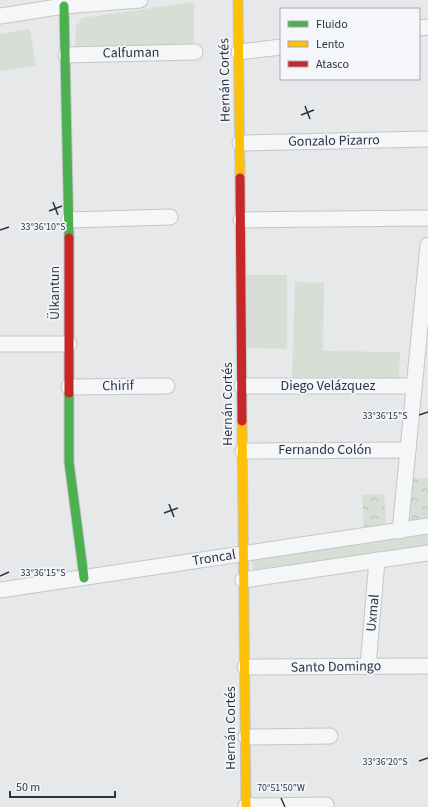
<svg xmlns="http://www.w3.org/2000/svg" width="428" height="807" viewBox="0 0 428 807" font-family="'Source Sans 3',sans-serif">
<style>
.grass{fill:#d6ded6}
.forest{fill:url(#forest-crowns)}
.lines{fill:none;stroke-linecap:round;stroke-linejoin:round}
.street-casing{stroke:#c4c6c8;stroke-width:17}
.fast-casing{stroke:#c4c6c8;stroke-width:11}
.slow-casing{stroke:#c4c6c8;stroke-width:11}
.jam-casing{stroke:#c4c6c8;stroke-width:11}
.street{stroke:#f5f6f7;stroke-width:15}
.fast{stroke:#4caf50;stroke-width:9}
.slow{stroke:#ffc107;stroke-width:9}
.jam{stroke:#c62828;stroke-width:9}
.ticks{fill:none;stroke:#2b3445;stroke-width:1.5}
.labels{text-anchor:middle;dominant-baseline:central;stroke-width:3.5;stroke-linejoin:round;paint-order:stroke}
.street-label{font-size:14px;fill:#2b3445;stroke:#f4f6f9}
.ticks-label{font-size:10px;text-anchor:middle;fill:#2b3445;stroke:#f4f6f9;stroke-width:3.5;stroke-linejoin:round;paint-order:stroke}
</style>
<defs>
<pattern id="forest-crowns" width="20" height="18" patternUnits="userSpaceOnUse"><rect width="20" height="18" fill="#d6ded6"/><path d="M2 6a3 3 0 1 1 6 0M12 15a3 3 0 1 1 6 0" fill="none" stroke="#b8bfb9"/></pattern>
</defs>
<rect width="100%" height="100%" fill="#e6e8ea"/>
<g class="grass">
<polygon points="194,2 194,49 75,53 76,27 82,18"/>
<polygon points="30,29 36,66 0,71 0,34"/>
<polygon points="247,275 287,275 287,349 247,348"/>
<polygon points="295,282 324,283 323,351 400,352 399,378 292,377"/>
<polygon points="428,534 428,546 253,570 252,560"/>
</g>
<g class="forest">
<polygon points="412,478 428,478 428,518 405,522"/>
<polygon points="384,494 386,526 364,528 362,495"/>
</g>
<g class="lines">
<g class="street-casing">
<g id="street">
<polyline points="0,16 64,6 140,0"/>
<polyline points="419,28 428,27"/>
<polyline points="239,52 281,47"/>
<polyline points="66,55 195,52"/>
<polyline points="240,143 428,139"/>
<polyline points="69,220 170,217"/>
<polyline points="241,220 428,218"/>
<polyline points="0,344 69,344"/>
<polyline points="242,386 414,386"/>
<polyline points="69,387 167,386"/>
<polyline points="243,451 408,450"/>
<polyline points="400,531 428,245"/>
<polyline points="243,580 428,553"/>
<polyline points="0,590 428,526"/>
<polyline points="368,666 377,560"/>
<polyline points="245,667 428,666"/>
<polyline points="246,737 330,736"/>
<polyline points="246,806 326,805"/>
</g>
</g>
<g class="fast-casing">
<g id="fast">
<polyline points="64,6 69,238"/>
<polyline points="69,393 69,462 84,578"/>
</g>
</g>
<g class="slow-casing">
<g id="slow">
<polyline points="238,0 240,178"/>
<polyline points="242,421 246,807"/>
</g>
</g>
<g class="jam-casing">
<g id="jam">
<polyline points="240,178 242,421"/>
<polyline points="69,238 69,393"/>
</g>
</g>
<use href="#street" class="street"/>
<use href="#fast" class="fast"/>
<use href="#slow" class="slow"/>
<use href="#jam" class="jam"/>
</g>
<path class="ticks" d="M305,106L310,119M301,115L314,110M53,202L58,215M49,211L62,206M0,230L9,227M419,415L428,412M169,504L174,517M164,513L178,508M0,576L9,572M419,761L428,758M281,798L285,807"/>
<g class="labels">
<g class="street-label">
<text transform="translate(131 53) rotate(-1)">Calfuman</text>
<text transform="translate(225 80) rotate(-91)">Hernán Cortés</text>
<text transform="translate(334 141) rotate(-1)">Gonzalo Pizarro</text>
<text transform="translate(55 293) rotate(-90)">Ülkantun</text>
<text transform="translate(118 386) rotate(-1)">Chirif</text>
<text x="328" y="386">Diego Velázquez</text>
<text transform="translate(228 404) rotate(-90)">Hernán Cortés</text>
<text x="325" y="450">Fernando Colón</text>
<text transform="translate(214 558) rotate(-9)">Troncal</text>
<text transform="translate(373 613) rotate(-85)">Uxmal</text>
<text transform="translate(336 667) rotate(-1)">Santo Domingo</text>
<text transform="translate(231 728) rotate(-90)">Hernán Cortés</text>
</g>
</g>
<g class="ticks-label">
<text x="43" y="230">33°36'10"S</text>
<text x="385" y="419">33°36'15"S</text>
<text x="43" y="576">33°36'15"S</text>
<text x="385" y="765">33°36'20"S</text>
<text x="281" y="791">70°51'50"W</text>
</g>
<rect x="280" y="8" width="140" height="72" fill="#f4f6f9" stroke="#a4a8b1"/>
<rect x="288" y="21" width="20" height="6" fill="#4caf50" stroke="#a4a8b1"/>
<text x="316" y="28" font-size="12" fill="#2b3445">Fluido</text>
<rect x="288" y="41" width="20" height="6" fill="#ffc107" stroke="#a4a8b1"/>
<text x="316" y="48" font-size="12" fill="#2b3445">Lento</text>
<rect x="288" y="61" width="20" height="6" fill="#c62828" stroke="#a4a8b1"/>
<text x="316" y="68" font-size="12" fill="#2b3445">Atasco</text>
<path d="M10 791v6h105v-6" fill="none" stroke="#2b3445" stroke-width="2"/>
<text x="16" y="791" font-size="12" fill="#2b3445" stroke="#f4f6f9" stroke-width="3" paint-order="stroke">50 m</text>
</svg>
